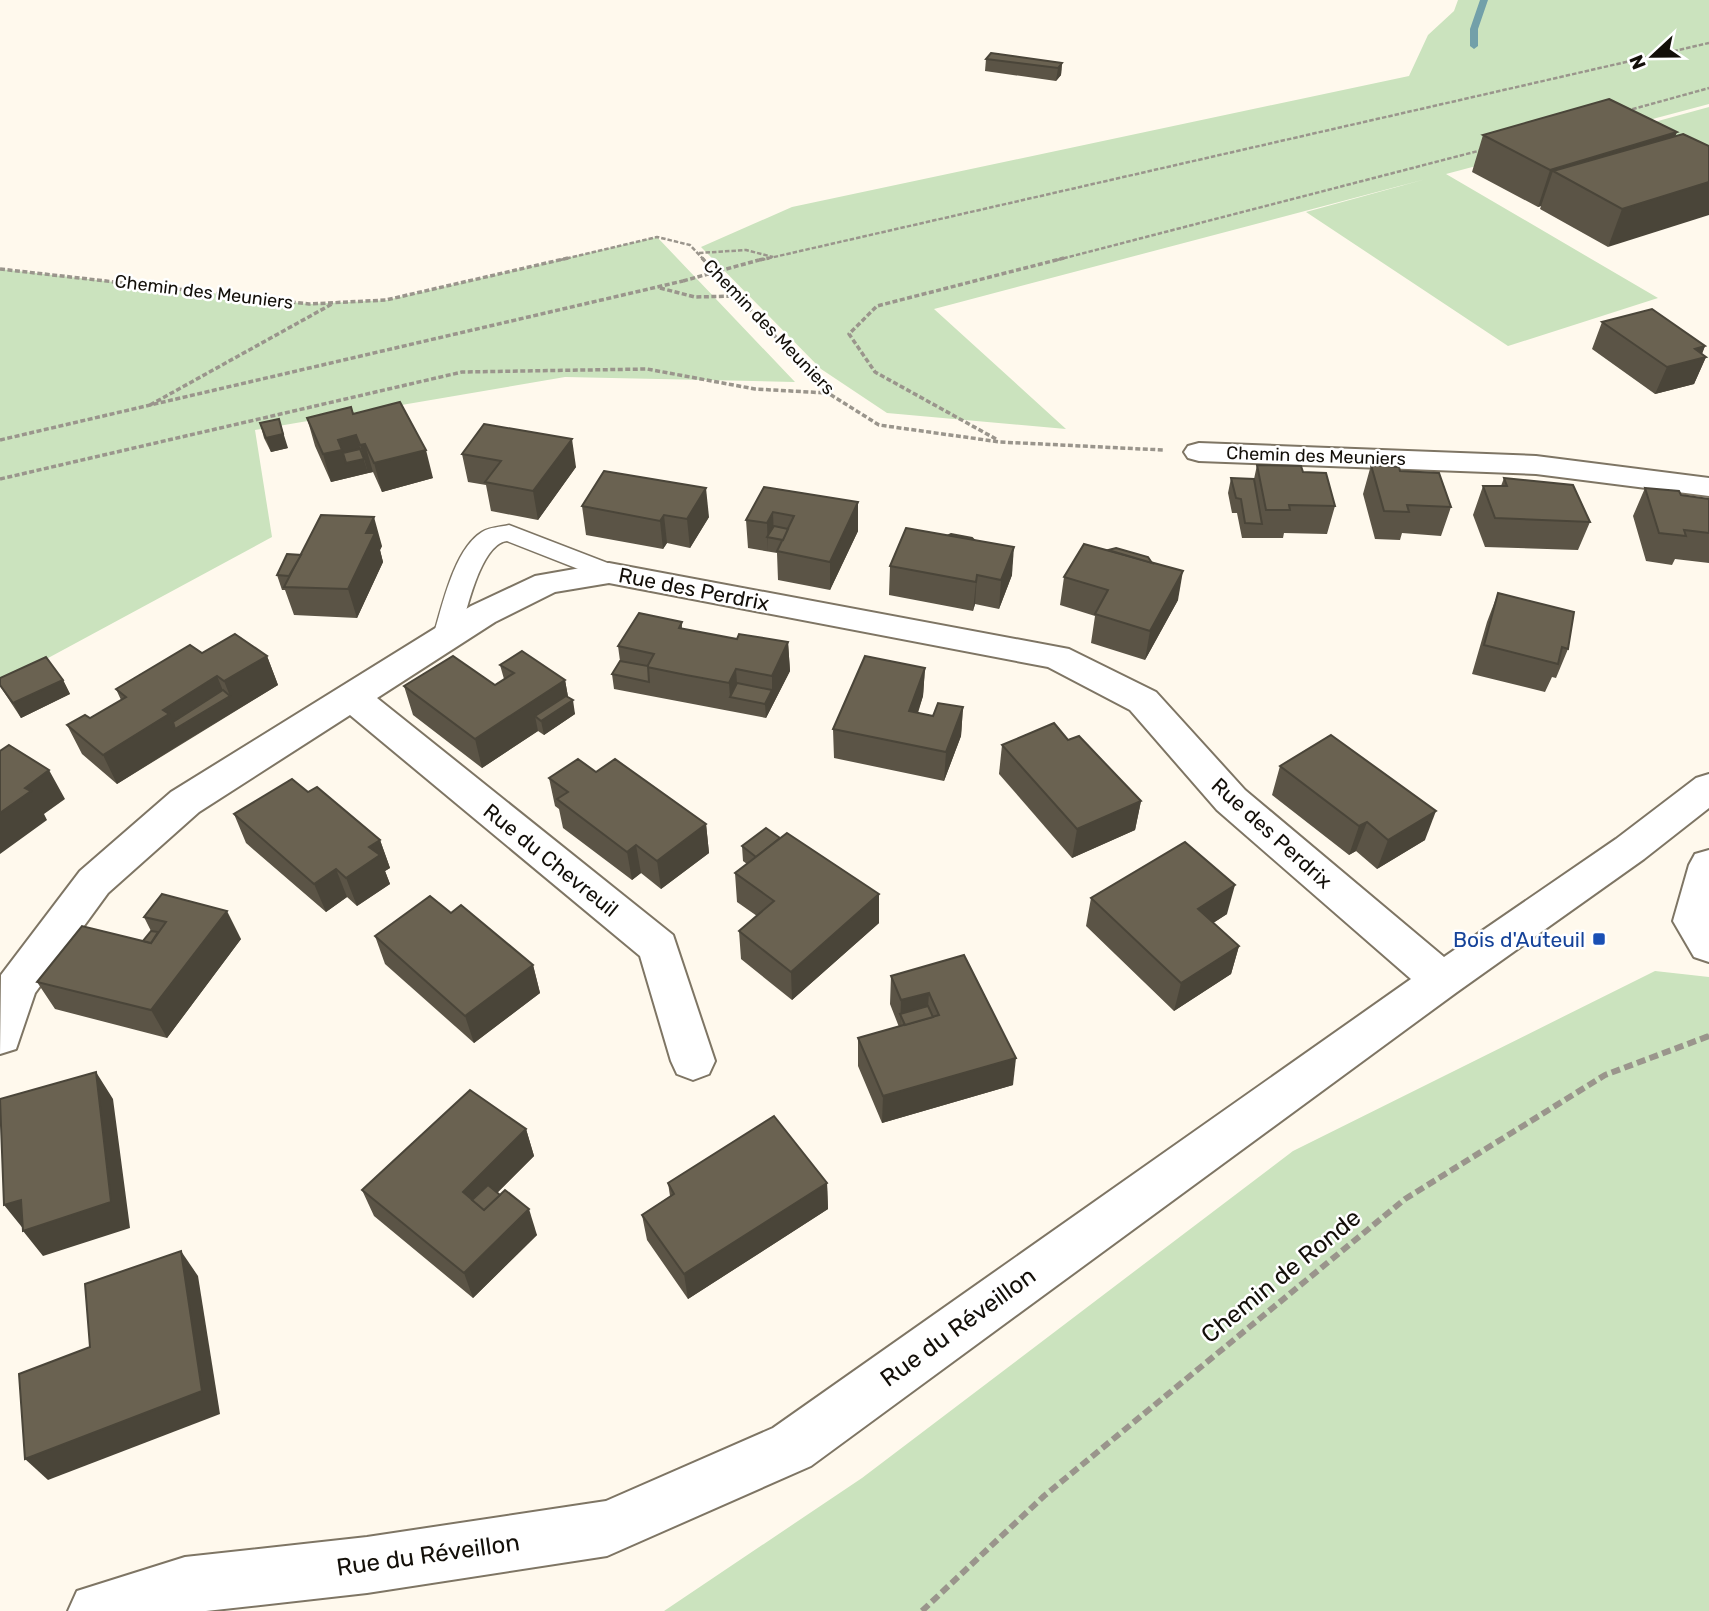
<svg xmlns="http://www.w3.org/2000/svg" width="1709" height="1611" viewBox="0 0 1709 1611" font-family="Rubik,sans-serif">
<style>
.green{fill:#cbe3be}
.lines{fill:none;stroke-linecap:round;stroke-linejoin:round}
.stream{fill:#72a0a9;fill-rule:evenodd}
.service-casing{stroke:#7e7564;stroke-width:3}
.minor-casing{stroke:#7e7564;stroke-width:4}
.path-far3{stroke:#9a958c;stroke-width:2.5;stroke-dasharray:4.5 2;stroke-linecap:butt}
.path-far2{stroke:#9a958c;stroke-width:3.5;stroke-dasharray:5 2.5;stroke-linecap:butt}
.path-far1{stroke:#9a958c;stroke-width:4.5;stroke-dasharray:7 3.5;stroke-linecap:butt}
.path{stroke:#9a958c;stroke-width:6;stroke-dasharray:9 4.5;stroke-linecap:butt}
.service{fill:#fff;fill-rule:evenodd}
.minor{fill:#fff;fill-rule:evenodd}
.path-bridge{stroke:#9a958c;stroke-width:3.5;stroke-dasharray:5 2.5;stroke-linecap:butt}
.wall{fill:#5b5446}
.shaded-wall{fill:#4a4539}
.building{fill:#6a6251;stroke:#4a4539;stroke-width:2}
.transit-dot{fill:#1a4fb4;stroke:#fff;stroke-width:2.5}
.labels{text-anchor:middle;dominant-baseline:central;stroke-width:5;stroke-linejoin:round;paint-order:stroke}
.far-street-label{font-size:18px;fill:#130f09;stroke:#fff}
.street-label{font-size:21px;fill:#130f09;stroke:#fff}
.transit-label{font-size:21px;fill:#164399;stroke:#fff;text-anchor:end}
.near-street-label{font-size:24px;fill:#130f09;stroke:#fff}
</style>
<rect width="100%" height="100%" fill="#fff9ed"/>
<g class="green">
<polygon points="1458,0 1709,0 1709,104 1446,174 1658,298 1508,346 1306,212 1426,179 934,309 1066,429 887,413 821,369 701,247 792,207 1409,76 1428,35 1454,11"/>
<polygon points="1709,107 1709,177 1618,132"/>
<polygon points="657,237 795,382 565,377 255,430 272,537 0,684 0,269 309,304 387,300"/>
<polygon points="1655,971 1709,977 1709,1611 664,1611 862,1478 1293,1151"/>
</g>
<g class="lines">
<polygon class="stream" points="1480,0 1488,0 1478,29 1478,46 1474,49 1470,46 1470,29"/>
<g class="service-casing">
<path id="service" d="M509,525L618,567L622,573L618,579L609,581L507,541C480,544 466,614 459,637L455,643L446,646L437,643L433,637C442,607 454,549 482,532C490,527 500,527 509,525Z"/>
</g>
<g class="minor-casing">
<g id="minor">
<polygon points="1199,443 1536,456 1709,478 1709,496 1536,474 1199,461 1188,458 1184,452 1188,446"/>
<polygon points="609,563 1069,649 1156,692 1245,790 1444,957 1616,839 1696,778 1709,774 1709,808 1644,859 1457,992 811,1466 607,1556 367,1593 206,1611 68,1611 77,1591 185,1557 367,1537 606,1501 773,1428 1411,979 1217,810 1130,710 1048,667 609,583 555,592 495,622 377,698 673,935 715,1061 709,1074 693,1080 677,1074 671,1061 640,956 350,715 199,812 108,893 35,993 16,1049 0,1054 1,975 80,871 171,792 471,606 535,576"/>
<polygon points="1709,850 1709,962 1694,957 1673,921 1689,865 1695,854"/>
</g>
</g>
<g class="path-far3">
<polyline points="1626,111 1709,88"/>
<polyline points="699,253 746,250 773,257"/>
<polyline points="560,260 657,237 690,245 704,260"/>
<polyline points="761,260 1709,43"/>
<polyline points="1057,260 1482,150"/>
</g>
<g class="path-far2">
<polyline points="702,258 828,393 879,425 1000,442 1163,450"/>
<polyline points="759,260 769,258"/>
<polyline points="0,269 309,304 386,300 568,258"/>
<polyline points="660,288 695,297 738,296"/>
<polyline points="150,405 332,304"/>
<polyline points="996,439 875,372 849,334 877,306 1064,258"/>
<polyline points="0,440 683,281"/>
<polyline points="0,479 462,372 647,369 755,389 827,393"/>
</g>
<polyline class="path-far1" points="1705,1037 1709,1036"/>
<polyline class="path" points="922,1611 1044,1496 1405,1199 1605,1075 1709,1036"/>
<use href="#service" class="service"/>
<use href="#minor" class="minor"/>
<polyline class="path-bridge" points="683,281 759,260"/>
</g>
<g class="wall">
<polygon points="986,59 1062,63 1061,75 1056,81 985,71"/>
<polygon points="1677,132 1608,247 1540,209 1541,206 1538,207 1472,172 1483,135"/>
<polygon points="1602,322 1705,346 1702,354 1706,357 1694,384 1655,394 1592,349"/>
<polygon points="353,414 433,478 382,492 373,472 331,482 315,446 307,418"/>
<polygon points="260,423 288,448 271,452 264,438"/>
<polygon points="462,454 576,467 538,520 491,511 486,485 468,482"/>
<polygon points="1257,465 1303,472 1335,506 1327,534 1284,533 1283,538 1242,538 1237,513 1232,513 1228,493 1231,478 1254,479"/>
<polygon points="1371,465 1400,471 1451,507 1441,536 1402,533 1400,540 1375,539 1363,494"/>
<polygon points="1504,478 1590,522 1578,550 1485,547 1473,515 1483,486 1501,486"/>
<polygon points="764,487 858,531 830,590 778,580 777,553 748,548 746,520"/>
<polygon points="1645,488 1681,495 1709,499 1709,563 1675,559 1672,565 1646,561 1633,516"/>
<polygon points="582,506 709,517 690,548 667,543 663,549 586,535"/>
<polygon points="382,546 380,550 383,562 357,618 294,615 285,590 282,590 277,575 301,555"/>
<polygon points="1108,550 1178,600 1145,660 1091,643 1095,616 1060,605 1064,577"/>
<polygon points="890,566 1012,575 999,609 975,604 973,611 889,595"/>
<polygon points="1498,593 1568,649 1556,678 1552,677 1545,692 1472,674 1487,622"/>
<polygon points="682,622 682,629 737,639 788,642 790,671 766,718 614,689 612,674 620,661 618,646"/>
<polygon points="202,653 267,656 278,685 117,784 82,754 67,725 90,718 121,700 116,689"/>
<polygon points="500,665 565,680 568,697 575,714 544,735 538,731 482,768 413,715 404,686 494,685 504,679"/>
<polygon points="925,668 923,696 918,713 933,716 963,707 961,736 944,781 834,758 833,729"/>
<polygon points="0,678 63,680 70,694 21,718 0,686"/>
<polygon points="1068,740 1141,801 1135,830 1072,858 999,774 1002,745"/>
<polygon points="1280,766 1425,840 1377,869 1356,851 1349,855 1272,795"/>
<polygon points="596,772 706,824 709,853 661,889 641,873 632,880 563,828 559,809 555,806 549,778"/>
<polygon points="308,792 380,840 390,868 385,871 390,884 357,906 347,897 326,912 246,843 234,814"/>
<polygon points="742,846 879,923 792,1000 741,959 739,931 757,916 737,902 735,873 747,864 743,861"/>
<polygon points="1091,898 1227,914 1213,923 1239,946 1231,974 1174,1011 1086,926"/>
<polygon points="451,913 533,965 540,993 474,1043 385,964 375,936"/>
<polygon points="144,917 241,939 167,1038 55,1009 37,982 143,941 151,931"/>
<polygon points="964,955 1013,1085 882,1123 858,1066 858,1038 899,1027 890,1004 891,976"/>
<polygon points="526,1129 534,1156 497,1193 537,1235 473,1298 374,1216 362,1190"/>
<polygon points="668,1183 827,1183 828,1209 688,1299 647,1240 642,1215 670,1196"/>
</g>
<g class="shaded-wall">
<polygon points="1062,63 1061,75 1056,81 1058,68"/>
<polygon points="1677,132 1663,168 1553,171 1541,206 1538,207 1550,170"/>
<polygon points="1709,182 1709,215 1608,247 1622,209"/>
<polygon points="1705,346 1700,358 1706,357 1694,384 1655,394 1667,367 1695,349"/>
<polygon points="279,419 288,448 271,452 266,438"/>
<polygon points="356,435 368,473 331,482 323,454 338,440"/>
<polygon points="572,439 576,467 538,520 533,491"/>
<polygon points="365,444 373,472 368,473 360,445"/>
<polygon points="426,450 433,478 382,492 374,463"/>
<polygon points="706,488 709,517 690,548 687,519"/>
<polygon points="858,502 858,531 830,590 830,562"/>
<polygon points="773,512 774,539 767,537 768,552 767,523"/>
<polygon points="664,515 667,543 663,549 660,521"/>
<polygon points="374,517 382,546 380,550 383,562 357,618 348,589 366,533"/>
<polygon points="1014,547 1012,575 999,609 1001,580"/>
<polygon points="1183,571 1178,600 1145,660 1150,631"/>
<polygon points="977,575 975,604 973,611 976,582"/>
<polygon points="788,642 790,671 766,718 765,704 772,690 772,676"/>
<polygon points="267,656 278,685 182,743 175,729 182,743 117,784 103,755 163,710 217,676 226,698 230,696 224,681"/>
<polygon points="925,668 923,696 913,726 909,711"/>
<polygon points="736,669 738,698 730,697 729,683"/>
<polygon points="63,680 70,694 21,718 13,703"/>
<polygon points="565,680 569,702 573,700 575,714 544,735 541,721 535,716 538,731 482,768 475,739"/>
<polygon points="963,707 961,736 944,781 946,752"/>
<polygon points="49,770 65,799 44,814 47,820 0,854 0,813 25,788"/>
<polygon points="1141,801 1135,830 1072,858 1077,829"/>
<polygon points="1436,811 1425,840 1377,869 1388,840"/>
<polygon points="1367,822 1356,851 1349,855 1359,826"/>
<polygon points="706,824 709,853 661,889 657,861"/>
<polygon points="380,840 390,868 385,871 390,884 357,906 346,878 369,847"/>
<polygon points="636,845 641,873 632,880 627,852"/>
<polygon points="336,869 347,897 326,912 314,884"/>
<polygon points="1235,885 1227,914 1190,938 1198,909"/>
<polygon points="879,894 879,923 792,1000 791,972"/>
<polygon points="227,911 241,939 167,1038 151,1010"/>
<polygon points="1239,946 1231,974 1174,1011 1181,983"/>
<polygon points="533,965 540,993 474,1043 465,1016"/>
<polygon points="929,993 927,1020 900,1014 900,1028 901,1000"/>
<polygon points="1016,1058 1013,1085 882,1123 883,1096"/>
<polygon points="96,1072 113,1099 130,1228 43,1256 23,1231 25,1231 4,1205"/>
<polygon points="526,1129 534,1156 477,1213 463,1192"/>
<polygon points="827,1183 828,1209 688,1299 684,1274"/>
<polygon points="529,1209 537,1235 473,1298 464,1273"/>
<polygon points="181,1251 198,1276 220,1414 48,1480 25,1459"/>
</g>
<g class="building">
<polygon points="991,53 1062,63 1058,68 986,59"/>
<polygon points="1609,99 1677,132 1550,170 1483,135"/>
<polygon points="1683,134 1709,146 1709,182 1622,209 1553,171"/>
<polygon points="1652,309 1705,346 1695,349 1706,357 1667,367 1602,322"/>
<polygon points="400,402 426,450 374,463 365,444 360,445 356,435 338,440 342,450 323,454 307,418 351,407 353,414"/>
<polygon points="279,419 283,434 266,438 260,423"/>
<polygon points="484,424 572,439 533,491 485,482 501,461 462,454"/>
<polygon points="360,449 364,459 346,463 343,453"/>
<polygon points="1257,465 1301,466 1303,472 1326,473 1335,506 1289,505 1290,510 1266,510"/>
<polygon points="1371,465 1399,467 1400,471 1439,473 1451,507 1407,505 1409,512 1384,511"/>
<polygon points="604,471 706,488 687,519 664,515 660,521 582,506"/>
<polygon points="1231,478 1254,479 1262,524 1245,523 1241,499 1236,498"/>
<polygon points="1504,478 1573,485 1590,522 1495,518 1483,486 1507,486"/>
<polygon points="764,487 858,502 830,562 777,551 794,516 773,512 767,523 746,520"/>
<polygon points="1645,488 1679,491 1681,495 1709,499 1709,533 1684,530 1686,536 1659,533"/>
<polygon points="321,515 374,517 366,533 375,533 348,589 284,587"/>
<polygon points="774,526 788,529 783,540 767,537"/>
<polygon points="906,528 1014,547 1001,580 977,575 976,582 890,566"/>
<polygon points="951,534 972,538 973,539 949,535"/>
<polygon points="1084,544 1183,571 1150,631 1095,614 1108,590 1064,577"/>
<polygon points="1116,548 1148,557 1152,563 1108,550"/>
<polygon points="287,554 301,555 289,576 277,575"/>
<polygon points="1498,593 1574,612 1568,649 1562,647 1558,664 1484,645"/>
<polygon points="639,613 682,622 679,628 737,639 739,634 788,642 772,676 736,669 729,683 686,675 647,667 654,654 618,646"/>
<polygon points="235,634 267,656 224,681 217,676 163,710 169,714 103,755 67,725 85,715 90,718 126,697 116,689 190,645 202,653"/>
<polygon points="522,651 565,680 475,739 404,686 453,656 495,685 514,673 500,665"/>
<polygon points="865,656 925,668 909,711 933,716 938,703 963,707 946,752 833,729"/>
<polygon points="46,657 63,680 13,703 0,685 0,678"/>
<polygon points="620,661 648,666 649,682 612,674"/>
<polygon points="737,683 772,690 765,704 730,697"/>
<polygon points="223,690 230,696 175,729 173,722"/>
<polygon points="566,696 573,700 541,721 535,716"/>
<polygon points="1054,723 1068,740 1079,736 1141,801 1077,829 1002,745"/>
<polygon points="1331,735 1436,811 1388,840 1367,822 1359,826 1280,766"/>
<polygon points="9,745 49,770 25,788 31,791 0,813 0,751"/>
<polygon points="578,759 596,772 615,759 706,824 657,861 636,845 627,852 557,799 568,792 549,778"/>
<polygon points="292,779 308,792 317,787 380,840 369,847 380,855 346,878 336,869 314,884 234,814"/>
<polygon points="766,828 780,838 756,857 742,846"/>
<polygon points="787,833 879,894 791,972 739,931 774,901 735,873"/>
<polygon points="1185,842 1235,885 1198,909 1239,946 1181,983 1091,898"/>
<polygon points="162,894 227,911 151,1010 37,982 82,926 151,943 166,922 144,917"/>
<polygon points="430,896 451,913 461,905 533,965 465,1016 375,936"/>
<polygon points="151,931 158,932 151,943 143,941"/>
<polygon points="964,955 1016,1058 883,1096 858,1038 939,1015 929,993 901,1000 891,976"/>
<polygon points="928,1006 933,1017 905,1025 900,1014"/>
<polygon points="96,1072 111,1202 23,1231 21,1200 4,1205 0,1099"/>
<polygon points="470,1090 526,1129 463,1192 484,1210 505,1190 529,1209 464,1273 362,1190"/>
<polygon points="774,1116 827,1183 684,1274 642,1215 674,1194 668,1183"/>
<polygon points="488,1185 500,1195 484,1210 472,1200"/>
<polygon points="181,1251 202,1391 25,1459 19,1374 90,1347 85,1284"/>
</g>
<rect class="transit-dot" x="1592" y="932" width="14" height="14" rx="3.5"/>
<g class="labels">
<g class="far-street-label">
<text transform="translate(204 292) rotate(7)">Chemin des Meuniers</text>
<text transform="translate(769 327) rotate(46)">Chemin des Meuniers</text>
<text transform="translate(1316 456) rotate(2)">Chemin des Meuniers</text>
</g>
<g class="street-label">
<text transform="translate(694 589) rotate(11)">Rue des Perdrix</text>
<text transform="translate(1272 833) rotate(42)">Rue des Perdrix</text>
<text transform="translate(551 860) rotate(39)">Rue du Chevreuil</text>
</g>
<g class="transit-label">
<text x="1585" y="939">Bois d'Auteuil</text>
</g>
<g class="near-street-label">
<text transform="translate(1281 1276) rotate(-39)">Chemin de Ronde</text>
<text transform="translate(958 1327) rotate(-36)">Rue du Réveillon</text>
<text transform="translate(428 1555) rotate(-8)">Rue du Réveillon</text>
</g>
</g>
<g transform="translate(1653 56) rotate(248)" stroke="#ffffff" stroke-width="5" paint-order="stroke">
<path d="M0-5L12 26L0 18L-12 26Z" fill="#130f09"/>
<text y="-10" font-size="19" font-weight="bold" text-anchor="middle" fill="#130f09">N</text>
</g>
</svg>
